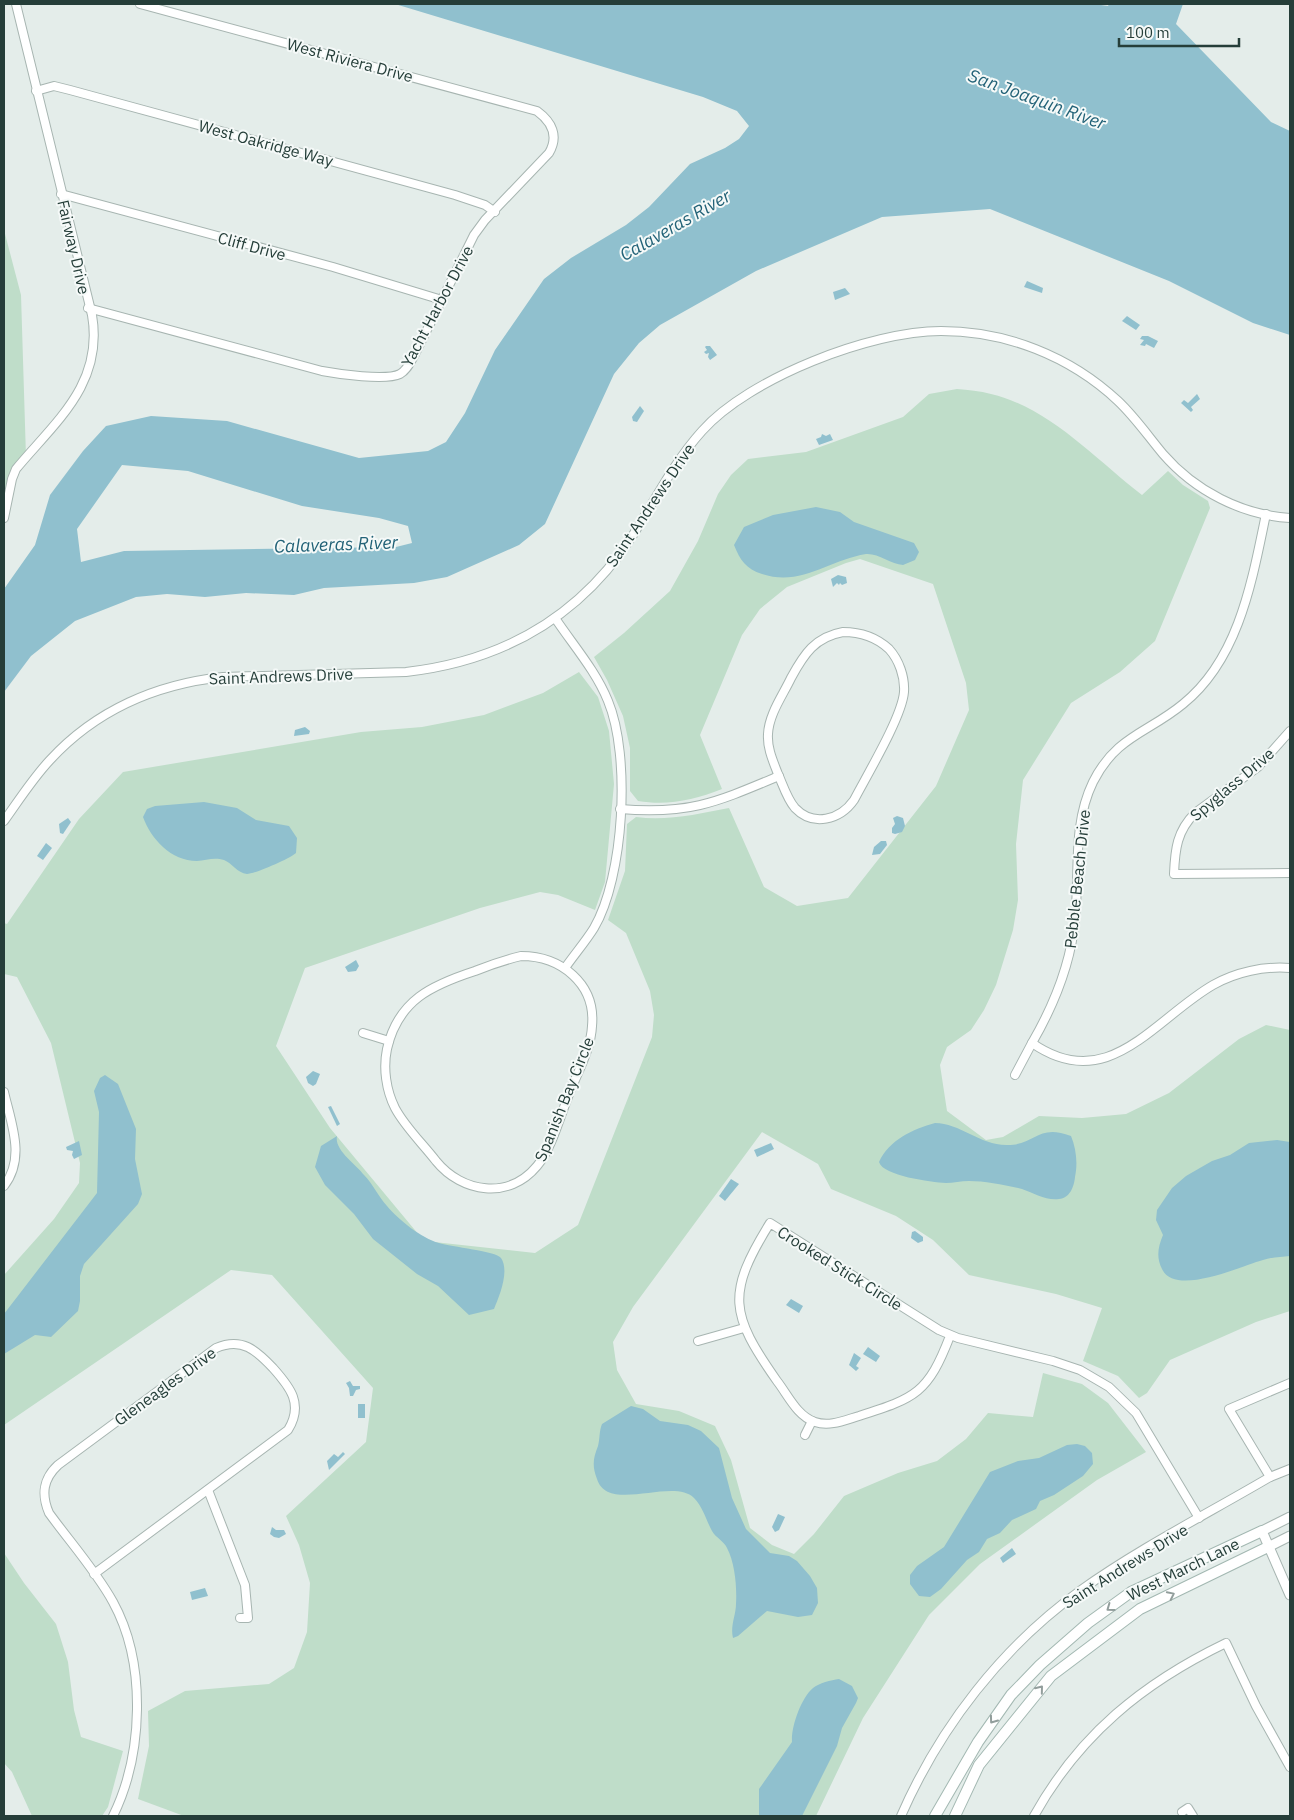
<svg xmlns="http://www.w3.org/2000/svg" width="1294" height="1820" viewBox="0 0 1294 1820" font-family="'IBM Plex Sans',sans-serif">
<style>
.green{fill:#bfddc9}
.water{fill:#90c0ce;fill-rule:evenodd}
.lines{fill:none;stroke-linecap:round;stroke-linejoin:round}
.minor-casing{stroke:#a7b5b1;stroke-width:10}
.tertiary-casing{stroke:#a7b5b1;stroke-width:11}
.secondary-casing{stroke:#a3b8b2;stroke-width:12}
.minor{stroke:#fff;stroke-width:8}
.tertiary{stroke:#fff;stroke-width:9}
.secondary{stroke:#fff;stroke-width:10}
.oneway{stroke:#929e9c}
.labels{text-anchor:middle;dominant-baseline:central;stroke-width:4;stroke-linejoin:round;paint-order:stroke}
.street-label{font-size:16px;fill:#253e39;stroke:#f5f9f8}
.water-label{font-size:18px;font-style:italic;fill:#226277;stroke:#f5f9f8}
</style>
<rect width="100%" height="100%" fill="#e4edea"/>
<g class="green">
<polygon points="4,230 21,295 26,457 12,479 4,522"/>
<path d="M957,389C968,390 980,391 991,394C1050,408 1095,459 1142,495L1168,471L1183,485L1208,501L1210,508L1155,641L1120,672L1071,703L1023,780L1016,844L1018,900L1013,930L996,985L984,1010L971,1030L947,1047L940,1065L947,1111L986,1140L1003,1137L1039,1116L1082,1118L1126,1114L1169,1093L1239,1039L1266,1025L1290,1030V1311L1256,1322L1170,1360L1147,1393L1139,1398L1118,1376L1083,1361L1102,1308L1056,1294L969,1275L933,1240L896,1216L831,1189L818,1164L762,1132L633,1307L613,1342L617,1370L636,1404L679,1411L715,1426L731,1460L750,1528L772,1545L794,1554L814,1534L844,1496L898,1473L937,1461L966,1439L988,1413L1033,1417L1043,1373L1082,1384L1108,1403L1146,1452L1097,1480L980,1564L929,1615L863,1718L816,1816H184L138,1799L149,1746L148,1711L185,1691L269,1684L294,1668L307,1632L310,1583L299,1545L286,1516L366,1442L373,1388L272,1275L231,1270L4,1425V1275L54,1219L79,1183L80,1163L51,1043L17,977L4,974V923L7,924L79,819L123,772L361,732L422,727L484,715L543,693L579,672L598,697L609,731L614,784L605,882L595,910L558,895L540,892L480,908L305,968L276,1046L330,1128L419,1235L434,1242L535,1253L578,1225L652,1037L654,1015L650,991L626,933L608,920L625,871L627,824L636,817C668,821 698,814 729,808L764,887L797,906L848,898L936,786L969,710L966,683L933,584L860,559L846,563L787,587L760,609L742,635L700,735L722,789C694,800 668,806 638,801L630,791V748L623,716L607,680L594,657L624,633L670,591L698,541L718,494L731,475L748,459L806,452L903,417L929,394Z"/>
<polygon points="4,1553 24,1583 56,1624 68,1662 74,1710 81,1737 123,1751 108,1807 102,1816 32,1816 12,1772 4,1763"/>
</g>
<g class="water">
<path d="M395,4H1094L1108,6L1109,4H1183L1176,24L1271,122L1290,131V335L1253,323L1169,281L990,209L882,217L756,271L660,325L639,343L614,374L545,524L519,545L447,577L414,583L324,588L294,595L246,593L205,597L167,594L136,597L75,621L31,656L4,692V589L35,545L50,495L83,451L106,426L151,416L227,421L359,458L428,451L446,442L465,413L495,350L544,279L571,258L626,225L649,207L690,164L725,148L739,139L749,126L737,111L703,97ZM122,465L188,471L302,506L379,518L408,526L412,543L396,547L124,551L81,562L77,529Z"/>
<polygon points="1027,281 1043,288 1042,293 1024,287"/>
<polygon points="845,288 850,294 835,300 833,292"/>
<polygon points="1127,316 1140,325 1136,330 1122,321"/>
<polygon points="1142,336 1148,336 1158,341 1154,348 1146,344 1145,346 1140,345 1144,340 1140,339"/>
<polygon points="706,346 710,346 717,355 710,360 708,357 709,353 706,354 704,352 707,350 705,347"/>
<polygon points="1197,394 1200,399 1191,407 1193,410 1191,412 1181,403 1184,400 1188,403"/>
<polygon points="640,406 644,411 637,422 633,421 632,417"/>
<polygon points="822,434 826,436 830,434 833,440 819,445 816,439 821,437"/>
<path d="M816,507L840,512L854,522L914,543L919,552L915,560L903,565C891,564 878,553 866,554C829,560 801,587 762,574C746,569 740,560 734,545L744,527L773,515Z"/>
<polygon points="838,575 846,577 847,583 842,585 840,583 839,585 837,583 833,587 831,579"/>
<polygon points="305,727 310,731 309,734 294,736 295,730"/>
<path d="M204,802L237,808L256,820L289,826L297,838L296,853C291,858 255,874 247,874C237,873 232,863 224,860C215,857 206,860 197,861C171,861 151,839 143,817L147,809L155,806Z"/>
<polygon points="897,816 903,818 905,826 902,832 895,834 892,833 892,828 895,824 893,818"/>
<polygon points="68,818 71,822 63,834 60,833 59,824"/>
<polygon points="881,841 886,841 887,845 880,854 872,855 874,847"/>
<polygon points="46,843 52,848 43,860 37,856"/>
<polygon points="356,960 359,966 356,971 348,972 345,967"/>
<polygon points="313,1071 320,1074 316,1084 313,1086 308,1083 306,1077"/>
<polygon points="105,1075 118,1084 136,1129 135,1159 142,1194 138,1204 84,1264 80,1276 80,1301 78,1311 51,1337 35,1335 4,1354 4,1314 97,1193 99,1112 94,1091 100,1078"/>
<polygon points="331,1106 340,1124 337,1126 328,1107"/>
<path d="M935,1123C960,1123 981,1146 1008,1145C1035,1145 1038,1123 1071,1136C1076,1148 1078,1163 1075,1177C1074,1187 1070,1198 1059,1199C1047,1201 1033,1193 1022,1189C1006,1185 985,1181 969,1181C961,1181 953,1183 946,1183C931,1182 883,1176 879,1162C889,1140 913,1129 935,1123Z"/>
<path d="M337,1136C334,1150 356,1164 364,1175C373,1184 378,1196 387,1206C399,1220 421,1238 439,1243C451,1247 496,1251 501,1258C510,1271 499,1297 494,1309L469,1315L438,1286L417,1274L373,1239L354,1214L325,1185L315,1167L321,1146Z"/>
<path d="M1277,1140L1290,1142V1256C1281,1257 1272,1257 1263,1260C1241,1266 1175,1297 1162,1269C1156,1257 1158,1247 1163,1235L1156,1220L1157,1210L1172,1188L1186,1176L1212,1161L1230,1155L1249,1143Z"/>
<polygon points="79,1141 82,1155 74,1159 72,1155 73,1151 67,1150 66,1147"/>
<polygon points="771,1143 774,1149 757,1157 754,1150"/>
<polygon points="731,1179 739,1184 725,1201 719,1196"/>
<polygon points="915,1231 923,1237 923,1241 918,1243 911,1238 912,1232"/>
<polygon points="791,1299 803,1306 799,1313 786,1305"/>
<polygon points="868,1347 880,1356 876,1362 863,1354"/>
<polygon points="854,1353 861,1358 856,1366 859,1368 856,1371 849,1365"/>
<polygon points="350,1381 353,1386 360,1386 360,1389 356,1390 353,1396 350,1396 349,1388 346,1383"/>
<rect x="358" y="1404" width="7" height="14"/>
<path d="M631,1406L643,1409L660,1421L688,1425L701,1431L719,1448L732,1498L746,1529L770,1553L789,1556L797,1561L810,1576L817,1588L818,1603L812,1615L798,1617L767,1611L738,1636L733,1638C730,1626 736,1615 736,1604C737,1587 735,1563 727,1548C724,1541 716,1538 712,1531C706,1520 703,1507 694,1498C673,1477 608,1514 597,1479C592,1466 593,1459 598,1446C600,1439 599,1431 602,1424Z"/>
<polygon points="1077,1444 1085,1446 1092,1453 1093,1464 1083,1476 1054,1495 1040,1501 1036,1509 1012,1520 1000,1533 987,1539 979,1552 967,1560 941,1589 930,1597 919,1596 910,1584 910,1575 917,1566 944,1547 990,1472 1018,1461 1039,1458 1067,1445"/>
<polygon points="343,1452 345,1454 329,1470 327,1461 334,1454 338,1457"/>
<polygon points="778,1514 785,1517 779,1530 775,1532 772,1527"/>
<polygon points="272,1527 276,1530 284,1530 286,1534 279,1538 274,1537 270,1534"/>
<polygon points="1012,1548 1016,1554 1003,1563 1000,1558"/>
<polygon points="205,1588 208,1596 192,1600 190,1592"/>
<path d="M839,1679L852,1686L858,1698L856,1703L842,1728L837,1746L802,1816H759V1789L792,1742C791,1727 801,1698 813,1688C819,1683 831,1680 839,1679Z"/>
</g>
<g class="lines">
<g class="minor-casing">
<g id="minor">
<polyline points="36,91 54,86 70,90 455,195 485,205 495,212"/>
<polyline points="61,194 333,267 442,300"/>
<path d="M88,308L322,371C338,374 386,381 400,374C407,370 410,363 414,356L474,235L485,220L549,153C559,136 552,122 537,111L140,4"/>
<path d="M1266,514C1252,581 1239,659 1183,704C1148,733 1116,736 1093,782C1072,825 1080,873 1075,919C1071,964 1054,1005 1032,1043C1108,1096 1154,1019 1213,985C1236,972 1264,966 1290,968"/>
<path d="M4,518L12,479L16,469C55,422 104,384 92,315L16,4"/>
<path d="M555,618C573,645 596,671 608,701C631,756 624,877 594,928C586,941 574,955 565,968"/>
<path d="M843,632C861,632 876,637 889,649C899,660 905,677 904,692C902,717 867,775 854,800C840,820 813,827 795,808C787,799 783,785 778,774C773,761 767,748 768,734C769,714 783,695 791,678C804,654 815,637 843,632Z"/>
<path d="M1290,731L1258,767L1195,813C1177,831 1175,849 1174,874L1290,873"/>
<path d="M620,809C689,815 717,802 779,776"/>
<path d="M4,821C19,800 33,778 50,760C96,710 157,684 223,677L406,672C502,661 580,617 633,535C655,500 674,462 702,431C749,378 871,331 941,331C1006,331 1070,356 1118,401C1135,417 1148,436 1163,454C1195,491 1242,515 1290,518"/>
<path d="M521,956C561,956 596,984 592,1026C591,1050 576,1075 568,1097C559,1119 552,1148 537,1166C509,1200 462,1193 436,1161C423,1144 405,1127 395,1108C386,1090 383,1068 387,1049C398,1000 432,985 475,971C490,965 505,960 521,956Z"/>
<polyline points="363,1033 389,1041"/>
<polyline points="1015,1075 1032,1043"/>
<path d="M4,1092C11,1123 26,1158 4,1186"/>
<path d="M950,1336C928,1393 916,1398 859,1416C845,1420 830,1427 815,1422C797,1416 788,1395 777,1381C730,1314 726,1294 770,1223L939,1330L958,1338L1053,1361L1080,1370L1109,1387L1136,1413L1199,1518"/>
<polyline points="698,1341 744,1328"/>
<polyline points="805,1435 812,1421"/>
<polyline points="1270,1477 1229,1409 1290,1383"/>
<polyline points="208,1490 245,1585 248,1618 240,1618"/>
<path d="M94,1574L288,1430C304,1404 290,1387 273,1368C256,1350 242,1337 216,1348L58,1465C43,1479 41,1494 49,1513C70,1542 96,1571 113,1602C147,1664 143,1755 113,1816"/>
<polyline points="1182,1812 1188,1808 1193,1816"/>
<path d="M901,1816C940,1727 1002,1647 1081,1590C1140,1548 1207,1514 1270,1477L1290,1469"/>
<path d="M1034,1816C1079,1735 1143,1683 1226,1643L1256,1706L1290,1767"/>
</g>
</g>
<g class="tertiary-casing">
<g id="tertiary">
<polyline points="1290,1517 1262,1531 1290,1595"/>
<polyline points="1270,1546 1290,1536"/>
</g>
</g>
<g class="secondary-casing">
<g id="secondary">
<polyline points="935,1816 978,1742 1011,1695 1040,1665 1088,1623 1131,1592 1262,1531"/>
<polyline points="955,1816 979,1765 1051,1676 1140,1609 1270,1546"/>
</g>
</g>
<use href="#minor" class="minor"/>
<use href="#tertiary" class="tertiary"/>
<use href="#secondary" class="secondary"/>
</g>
<defs><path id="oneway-chevron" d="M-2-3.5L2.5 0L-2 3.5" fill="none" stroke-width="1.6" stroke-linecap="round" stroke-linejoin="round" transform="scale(1.25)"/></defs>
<g class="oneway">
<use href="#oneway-chevron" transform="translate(1171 1595) rotate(-26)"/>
<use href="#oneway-chevron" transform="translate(1110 1608) rotate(144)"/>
<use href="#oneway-chevron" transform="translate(1040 1689) rotate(-51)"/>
<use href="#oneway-chevron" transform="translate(993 1720) rotate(126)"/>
</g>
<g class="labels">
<g class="street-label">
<text transform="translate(350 60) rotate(15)">West Riviera Drive</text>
<text transform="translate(266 143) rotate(15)">West Oakridge Way</text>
<text transform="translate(252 246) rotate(15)">Cliff Drive</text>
<text transform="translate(74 247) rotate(77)">Fairway Drive</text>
<text transform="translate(437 306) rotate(-62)">Yacht Harbor Drive</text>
<text transform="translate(650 505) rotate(-56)">Saint Andrews Drive</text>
<text transform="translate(281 676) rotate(-2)">Saint Andrews Drive</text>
<text transform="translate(1232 784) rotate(-40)">Spyglass Drive</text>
<text transform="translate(1077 879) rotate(-84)">Pebble Beach Drive</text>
<text transform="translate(564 1099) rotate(-68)">Spanish Bay Circle</text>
<text transform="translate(840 1268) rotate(32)">Crooked Stick Circle</text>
<text transform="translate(165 1386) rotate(-36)">Gleneagles Drive</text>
<text transform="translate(1125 1566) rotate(-32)">Saint Andrews Drive</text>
<text transform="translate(1183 1569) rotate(-26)">West March Lane</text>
</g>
<g class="water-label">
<text transform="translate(1037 99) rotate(20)">San Joaquin River</text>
<text transform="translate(675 225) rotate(-30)">Calaveras River</text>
<text transform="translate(336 544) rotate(-2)">Calaveras River</text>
</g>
</g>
<rect width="1294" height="1820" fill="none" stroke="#253e39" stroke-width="10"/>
<path d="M1119 38v8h120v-8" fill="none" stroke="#253e39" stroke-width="2.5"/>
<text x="1126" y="38" font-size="15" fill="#253e39" stroke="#f5f9f8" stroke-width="4" paint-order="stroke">100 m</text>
</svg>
